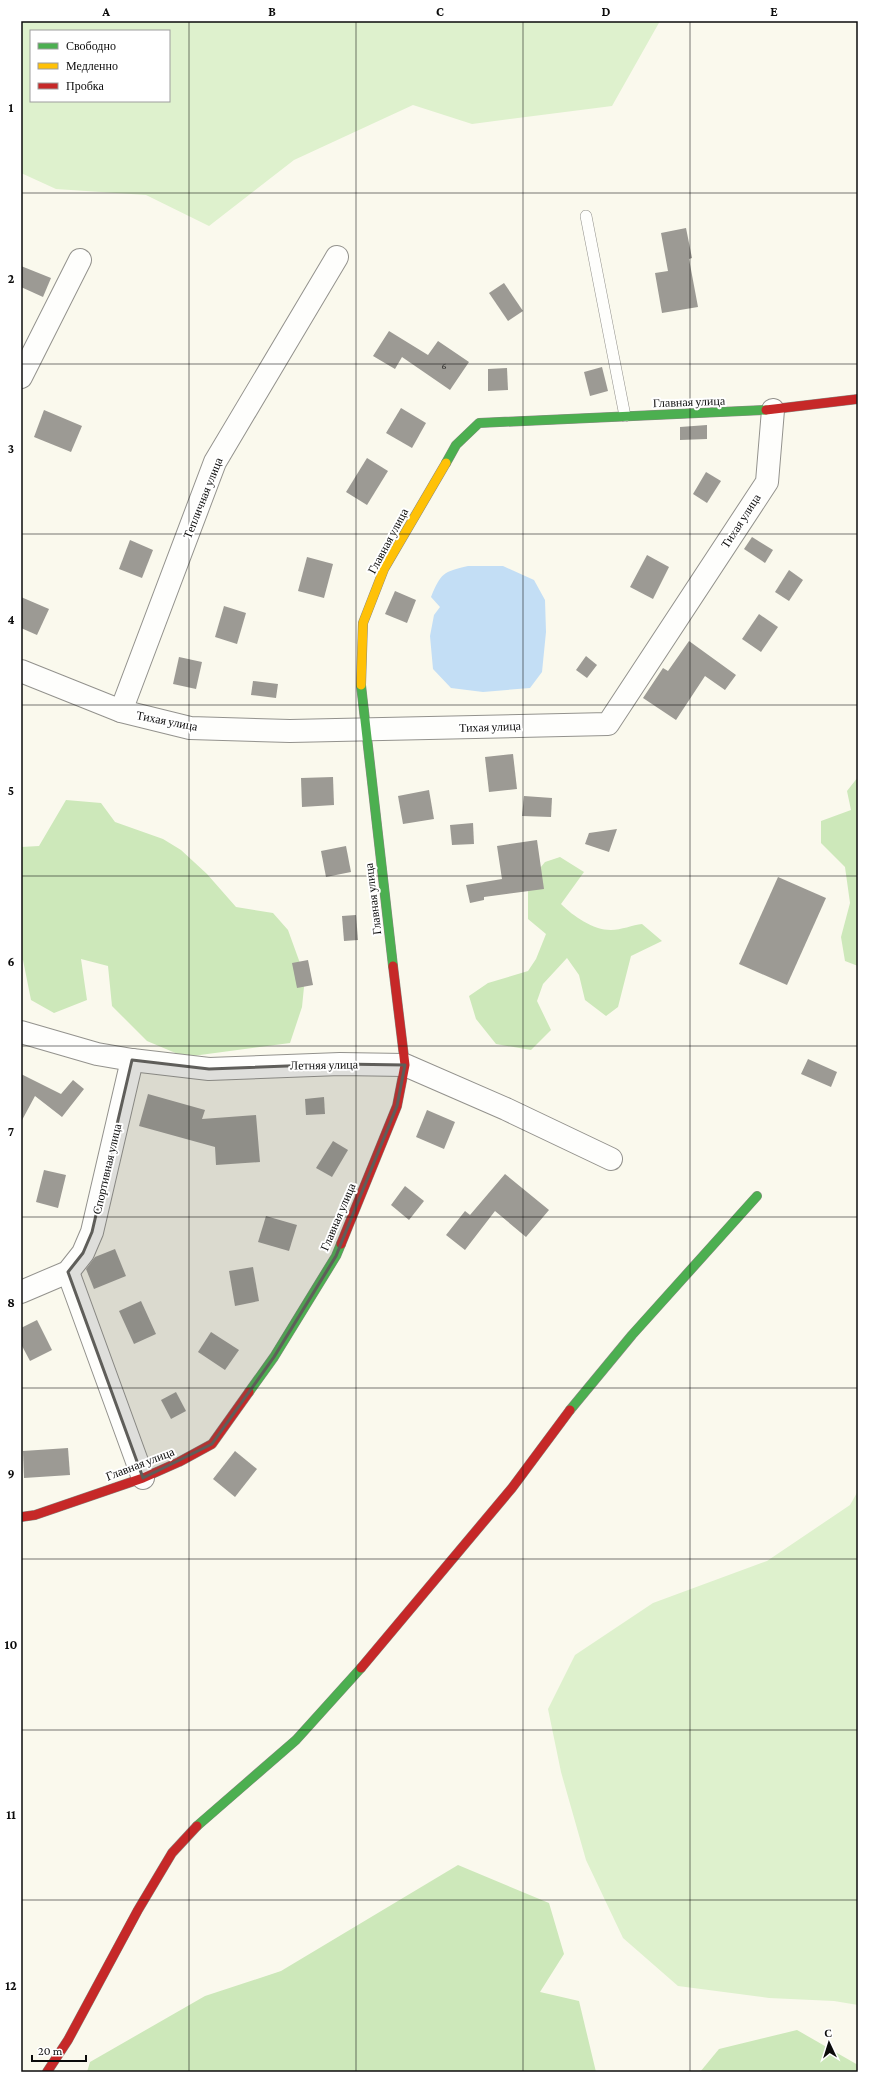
<svg xmlns="http://www.w3.org/2000/svg" width="879" height="2093" viewBox="0 0 879 2093" font-family="'Crimson Pro',serif">
<style>
.green{fill:#def1cd;fill-rule:evenodd}
.forest{fill:#cde8ba}
.water{fill:#c3def5}
.building{fill:#9c9a94}
.lines{fill:none;stroke-linecap:round;stroke-linejoin:round}
.lane-casing{stroke:#93928d;stroke-width:12}
.street-casing{stroke:#93928d;stroke-width:24}
.fast-casing{stroke:#898983;stroke-width:10}
.slow-casing{stroke:#898983;stroke-width:10}
.jam-casing{stroke:#898983;stroke-width:10}
.lane{stroke:#fefefc;stroke-width:11}
.street{stroke:#fefefc;stroke-width:22}
.fast{stroke:#4caf50;stroke-width:9}
.slow{stroke:#ffc107;stroke-width:9}
.jam{stroke:#c62828;stroke-width:9}
.marked{fill:#5f5e5a;fill-opacity:0.2;stroke:#5f5e5a;stroke-width:3;stroke-linejoin:round}
.grid{fill:none;stroke:#0b0b0b;stroke-width:1;stroke-opacity:0.55}
.labels{text-anchor:middle;dominant-baseline:central;stroke-width:4;stroke-linejoin:round;paint-order:stroke}
.number-label{font-size:10px;fill:#2f2f2d}
.street-label{font-size:12px;fill:#0b0b0b;stroke:#fff}
.neatline{fill:none;stroke:#0b0b0b;stroke-width:1.5}
.grid-label{font-size:13px;text-anchor:middle;font-weight:bold;fill:#0b0b0b}
</style>
<rect width="100%" height="100%" fill="#faf9ed"/>
<g class="green">
<path d="M21,21H660L612,106L472,124L413,105L294,160L209,226L146,195L56,189L21,173ZM31,31H169V101H31Z"/>
<polygon points="858,1491 858,2005 834,2001 769,1998 678,1986 623,1938 586,1860 561,1772 548,1709 575,1655 653,1603 767,1561 850,1505"/>
</g>
<g class="forest">
<polygon points="858,777 858,966 845,961 841,937 850,903 845,867 821,843 821,821 851,810 847,791"/>
<polygon points="66,800 101,803 115,822 163,839 181,850 207,874 236,907 273,913 288,930 305,977 302,1007 290,1043 185,1057 147,1041 112,1006 108,966 81,959 87,1000 54,1013 31,1000 23,960 21,960 21,847 39,846"/>
<path d="M560,857L584,872L561,904C573,916 593,930 611,930C621,930 633,925 642,924L662,941L631,956L618,1007L606,1016L585,1000L579,975L567,958L543,984L537,1001L551,1030L531,1050L496,1044L476,1019L469,996L488,983L528,971L536,959L546,934L528,919V883L545,862Z"/>
<polygon points="458,1865 549,1903 564,1954 540,1992 579,2001 596,2072 87,2072 90,2062 205,1996 281,1971"/>
<polygon points="797,2030 858,2065 858,2072 700,2072 719,2049"/>
</g>
<path class="water" d="M468,566H503L534,580L545,600L546,632L542,672L530,688L483,692L451,688L433,669L430,636L434,615L440,607L431,597C441,573 443,572 468,566Z"/>
<g class="building">
<polygon points="686,228 692,258 689,259 698,307 662,313 655,273 668,271 661,233"/>
<polygon points="21,266 51,278 43,297 21,287"/>
<polygon points="504,283 523,311 508,321 489,293"/>
<polygon points="389,331 428,355 438,341 469,362 450,390 402,357 395,369 373,356"/>
<polygon points="602,367 608,391 590,396 584,372"/>
<polygon points="507,368 508,390 488,391 488,369"/>
<polygon points="401,408 426,423 412,448 386,433"/>
<polygon points="44,410 82,426 71,452 34,437"/>
<polygon points="707,425 707,439 680,440 680,427"/>
<polygon points="367,458 388,471 367,505 346,492"/>
<polygon points="706,472 721,481 707,503 693,494"/>
<polygon points="752,537 773,550 765,563 744,549"/>
<polygon points="130,540 153,550 142,578 119,569"/>
<polygon points="647,555 669,567 653,599 630,587"/>
<polygon points="307,557 333,564 324,598 298,591"/>
<polygon points="789,570 803,580 789,601 775,592"/>
<polygon points="395,591 416,600 407,623 385,614"/>
<polygon points="21,597 49,609 37,635 21,628"/>
<polygon points="224,606 246,613 237,644 215,637"/>
<polygon points="759,614 778,627 761,652 742,639"/>
<polygon points="689,641 736,675 725,690 705,676 676,720 643,698 663,668 668,671"/>
<polygon points="586,656 597,665 587,678 576,670"/>
<polygon points="179,657 202,662 196,689 173,684"/>
<polygon points="253,681 278,684 276,698 251,695"/>
<polygon points="513,754 517,789 489,792 485,757"/>
<polygon points="333,777 334,805 302,807 301,778"/>
<polygon points="429,790 434,819 403,824 398,796"/>
<polygon points="524,796 552,798 551,817 522,816"/>
<polygon points="473,823 474,844 452,845 450,825"/>
<polygon points="617,829 609,852 585,844 589,833"/>
<polygon points="537,840 544,889 484,897 484,900 470,903 466,885 502,879 497,846"/>
<polygon points="346,846 351,872 326,877 321,851"/>
<polygon points="778,877 826,898 787,985 739,964"/>
<polygon points="356,915 358,940 344,941 342,916"/>
<polygon points="308,960 313,985 297,988 292,963"/>
<polygon points="808,1059 837,1072 831,1087 801,1074"/>
<polygon points="21,1074 61,1094 73,1080 84,1089 62,1117 35,1096 21,1122"/>
<polygon points="148,1094 205,1110 202,1119 256,1115 260,1162 216,1165 215,1147 139,1126"/>
<polygon points="324,1097 325,1114 306,1115 305,1099"/>
<polygon points="427,1110 455,1122 444,1149 416,1137"/>
<polygon points="333,1141 348,1150 332,1177 316,1168"/>
<polygon points="44,1170 66,1175 58,1208 36,1202"/>
<polygon points="505,1174 549,1210 526,1237 495,1211 465,1250 446,1235 465,1211 470,1215"/>
<polygon points="405,1186 424,1201 409,1220 391,1205"/>
<polygon points="266,1216 297,1225 289,1251 258,1242"/>
<polygon points="115,1249 126,1276 94,1289 86,1269 95,1257"/>
<polygon points="253,1267 259,1301 235,1306 229,1271"/>
<polygon points="141,1301 156,1334 134,1344 119,1311"/>
<polygon points="37,1320 52,1350 30,1361 21,1344 21,1328"/>
<polygon points="211,1332 239,1350 225,1370 198,1352"/>
<polygon points="176,1392 186,1411 171,1419 161,1400"/>
<polygon points="68,1448 70,1475 24,1478 23,1451"/>
<polygon points="235,1451 257,1469 235,1497 213,1479"/>
</g>
<g class="lines">
<g class="lane-casing">
<polyline id="lane" points="586,216 625,416"/>
</g>
<g class="street-casing">
<g id="street">
<polyline points="21,377 80,260"/>
<polyline points="21,671 121,711 190,728 290,731 608,724 767,482 773,410"/>
<polyline points="121,711 215,462 337,257"/>
<polyline points="21,1032 97,1054 132,1060 209,1069 340,1064 405,1065 506,1109 611,1159"/>
<polyline points="68,1272 143,1478"/>
<polyline points="21,1292 68,1272 83,1253 92,1232 132,1060"/>
</g>
</g>
<g class="fast-casing">
<g id="fast">
<polyline points="446,463 456,445 479,423 766,410"/>
<polyline points="361,685 393,966"/>
<polyline points="249,1392 274,1357 336,1256 341,1244"/>
<polyline points="570,1410 632,1335 757,1196"/>
<polyline points="197,1826 296,1740 361,1668"/>
</g>
</g>
<g class="slow-casing">
<polyline id="slow" points="361,685 363,623 384,569 446,463"/>
</g>
<g class="jam-casing">
<g id="jam">
<polyline points="766,410 858,399"/>
<polyline points="341,1244 397,1106 405,1065 393,966"/>
<polyline points="21,1517 35,1515 143,1478 179,1462 212,1444 249,1392"/>
<polyline points="361,1668 512,1488 570,1410"/>
<polyline points="47,2072 68,2040 138,1910 172,1853 197,1826"/>
</g>
</g>
<use href="#lane" class="lane"/>
<use href="#street" class="street"/>
<use href="#fast" class="fast"/>
<use href="#slow" class="slow"/>
<use href="#jam" class="jam"/>
</g>
<path class="marked" d="M132,1060L209,1069L340,1064L405,1065L397,1106L336,1256L274,1357L212,1444L143,1478L68,1272L83,1253L92,1232Z"/>
<path class="grid" d="M189,21V2072M356,21V2072M523,21V2072M690,21V2072M21,193H858M21,364H858M21,534H858M21,705H858M21,876H858M21,1046H858M21,1217H858M21,1388H858M21,1559H858M21,1730H858M21,1900H858"/>
<g class="labels">
<g class="number-label">
<text x="444" y="365">6</text>
</g>
<g class="street-label">
<text transform="translate(689 402) rotate(-2)">Главная улица</text>
<text transform="translate(203 498) rotate(-68)">Тепличная улица</text>
<text transform="translate(741 521) rotate(-57)">Тихая улица</text>
<text transform="translate(388 541) rotate(-62)">Главная улица</text>
<text transform="translate(167 721) rotate(11)">Тихая улица</text>
<text transform="translate(490 727) rotate(-2)">Тихая улица</text>
<text transform="translate(373 899) rotate(-97)">Главная улица</text>
<text transform="translate(324 1065) rotate(-1)">Летняя улица</text>
<text transform="translate(107 1169) rotate(-77)">Спортивная улица</text>
<text transform="translate(338 1217) rotate(-67)">Главная улица</text>
<text transform="translate(140 1464) rotate(-21)">Главная улица</text>
</g>
</g>
<rect width="879" height="2093" fill="none" stroke="#ffffff" stroke-width="44"/>
<rect x="30" y="30" width="140" height="72" fill="#ffffff" stroke="#9d9d9d"/>
<rect x="38" y="43" width="20" height="6" fill="#4caf50" stroke="#9d9d9d"/>
<text x="66" y="50" font-size="12" fill="#0b0b0b">Свободно</text>
<rect x="38" y="63" width="20" height="6" fill="#ffc107" stroke="#9d9d9d"/>
<text x="66" y="70" font-size="12" fill="#0b0b0b">Медленно</text>
<rect x="38" y="83" width="20" height="6" fill="#c62828" stroke="#9d9d9d"/>
<text x="66" y="90" font-size="12" fill="#0b0b0b">Пробка</text>
<g transform="translate(829 2043) rotate(356)" stroke="#ffffff" stroke-width="3" paint-order="stroke">
<path d="M0-3L7 15L0 10L-7 15Z" fill="#0b0b0b"/>
<text y="-6" font-size="11" font-weight="bold" text-anchor="middle" fill="#0b0b0b">С</text>
</g>
<path d="M32 2055v6h54v-6" fill="none" stroke="#0b0b0b" stroke-width="2"/>
<text x="38" y="2055" font-size="12" fill="#0b0b0b" stroke="#ffffff" stroke-width="3" paint-order="stroke">20 m</text>
<rect x="22" y="22" width="835" height="2049" class="neatline"/>
<g class="grid-label">
<text x="106" y="16">A</text>
<text x="272" y="16">B</text>
<text x="440" y="16">C</text>
<text x="606" y="16">D</text>
<text x="774" y="16">E</text>
<text x="11" y="112">1</text>
<text x="11" y="283">2</text>
<text x="11" y="453">3</text>
<text x="11" y="624">4</text>
<text x="11" y="795">5</text>
<text x="11" y="966">6</text>
<text x="11" y="1136">7</text>
<text x="11" y="1307">8</text>
<text x="11" y="1478">9</text>
<text x="11" y="1649">10</text>
<text x="11" y="1819">11</text>
<text x="11" y="1990">12</text>
</g>
</svg>
